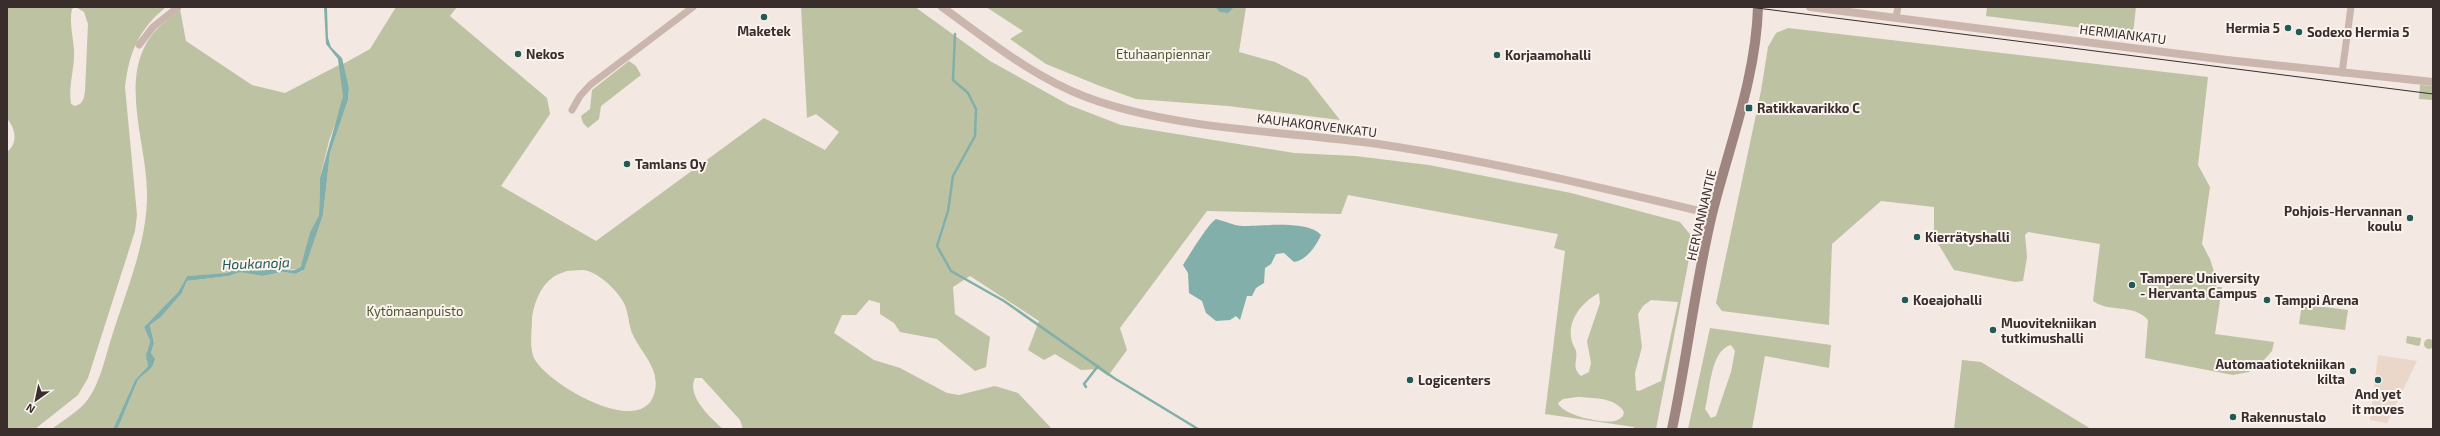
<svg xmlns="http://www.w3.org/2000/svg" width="2440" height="436" viewBox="0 0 2440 436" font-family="'Exo 2',sans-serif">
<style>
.green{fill:#bcc2a2;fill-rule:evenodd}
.plaza{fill:#ead7ca}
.water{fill:#82afaa}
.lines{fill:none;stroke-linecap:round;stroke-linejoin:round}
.stream{stroke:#82afaa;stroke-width:2.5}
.minor{stroke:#cbb6ae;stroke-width:7}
.tertiary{stroke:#cbb6ae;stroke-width:8}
.secondary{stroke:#9f857f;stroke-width:10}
.tram{stroke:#3a2e2c;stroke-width:1}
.poi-dot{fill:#225a55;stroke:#faf3ee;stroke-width:1.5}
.labels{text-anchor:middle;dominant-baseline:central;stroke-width:4;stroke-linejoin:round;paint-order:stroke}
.poi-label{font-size:13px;font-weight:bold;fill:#3a2e2c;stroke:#faf3ee;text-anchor:start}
.street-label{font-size:13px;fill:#3a2e2c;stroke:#faf3ee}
.park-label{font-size:13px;fill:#4f5730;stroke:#faf3ee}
.water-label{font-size:14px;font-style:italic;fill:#225a55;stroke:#faf3ee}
</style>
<rect width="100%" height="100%" fill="#f3e8e2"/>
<g class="green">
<path d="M7,7H75L72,9C69,22 73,36 74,50C75,68 68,85 71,104L75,106C83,104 84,99 85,91L88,24L84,12L76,7H166C139,29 129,52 125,87L137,215L135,231L88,378L78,395L35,429H7V152C18,144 16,128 7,119Z"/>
<path d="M396,7H457L450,16L547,98L550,114L501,186L596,241L764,118L825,150L839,132L816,114L807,118L801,7H915L990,61L1069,105L1121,125L1294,153L1355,156L1429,165L1571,193L1680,222L1693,238L1656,429H1634V427L1545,414L1565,251L1554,248L1558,234L1348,195L1341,214L1207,211L1120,328L1127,350L1108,376L1098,369L1081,370L1055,354L1044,360L1028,350L1039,321L970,276L953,287L955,314L990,337L986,367L975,371L937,339L900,332L894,323L880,314V303L869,300L856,315H842L834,333L874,360L900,368L947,393L959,395L995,386L1018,393L1052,429H743L740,420L702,378H695C686,396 711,418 723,429H117L138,380C143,373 150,371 155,362L151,353L154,343L150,325L161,317L182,293L187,281L229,276L240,272L262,276L283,272L296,274L303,271L323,215L330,153L348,100L349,88L343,64L370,49ZM567,271C573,271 582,269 588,271C603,276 621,294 626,308C629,317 629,327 633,335C643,356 663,371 653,397C637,436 547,384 534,358C529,346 532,332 532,319C533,306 540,287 551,279C555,275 562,273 567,271ZM1599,293L1600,303L1587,341L1591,363L1589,372L1581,376C1571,367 1578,362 1576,351C1575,348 1573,345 1572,342C1566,321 1582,302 1599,293ZM1651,300L1678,302L1661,381L1639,391L1636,390L1635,373L1642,347L1638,314L1643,306ZM1577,397C1593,398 1615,397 1624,412L1623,416C1621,418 1618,420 1615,421C1603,424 1562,415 1558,403L1563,399Z"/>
<polygon points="986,7 1246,7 1239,52 1275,62 1307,78 1340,120 1228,106 1136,99 1100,86 1046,64 1010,39 1023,31"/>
<polygon points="1987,7 2136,7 2133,34 1986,16"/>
<path d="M180,9L186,41L252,85L285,93L339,65L344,88L342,104L329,141L320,178L319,215L310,232L302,264L298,269L187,276L178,292L144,327L150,341L147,351L148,366L135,380L113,429H52C62,421 76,413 85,403C100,386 105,357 112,336C126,291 147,243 147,196C148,143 115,74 157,29C164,22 173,16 180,9Z"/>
<path d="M1788,28L2208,77L2198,165L2210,187L2202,244L2210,259L2217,281L2216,287H2222L2215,334L2274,342L2272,351L2263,361L2249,372L2233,375L2145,358L2148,320C2133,303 2109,313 2093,301L2100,244L2028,232L2025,235L2027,257L2023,281L2015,282L1954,270L1934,237V207L1881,201L1832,244L1829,325L1722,311L1716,303L1761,91L1768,47L1776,33Z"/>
<polygon points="629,61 636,66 641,75 601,106 599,119 588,128 583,123 581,116 590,109 592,90"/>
<polygon points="2420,85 2433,86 2433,100 2419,99"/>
<polygon points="2302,304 2348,310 2345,330 2299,324"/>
<path d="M1710,328L1831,345L1829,368L1765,356L1752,429H1688ZM1731,345L1735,351L1731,372L1716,416L1711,418L1705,409C1710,392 1710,350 1731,345Z"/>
<polygon points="2407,336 2421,338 2420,345 2418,346 2406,343"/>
<circle cx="2429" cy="344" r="5"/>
<polygon points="1962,360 1981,362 2091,429 1954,429"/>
</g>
<polygon class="plaza" points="2378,355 2417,361 2387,423 2370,420"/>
<g class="water">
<path d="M324,7L327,8L328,38L331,47L342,58L349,88L348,100L330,153L323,215L304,270L296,274L283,272L262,276L240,272L229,276L187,281L182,293L161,317L150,325L154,343L151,353L155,359C154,370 144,372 138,380L119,425L117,429H113L135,380L148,366L146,355L150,341L144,327L178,292L187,276L227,273L236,269C254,271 259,271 277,269C286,268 294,274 301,266L310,232L319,215L320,178L343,96L338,59L326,44Z"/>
<polygon points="1215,7 1234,7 1228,13 1220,12"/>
<path d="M1216,219C1225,221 1234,226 1243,226C1262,226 1308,220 1321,235C1316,246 1307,260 1294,262L1284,253L1276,254L1271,264L1265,268L1264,283L1256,288L1252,296H1247L1240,320L1236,316L1230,320L1216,321L1206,313L1202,301L1189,293L1188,273L1183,265C1190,254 1208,224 1216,219Z"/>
</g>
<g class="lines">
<g class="stream">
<polyline points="955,34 953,80 968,93 976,109 975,136 953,176 948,211 937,246 951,271 1004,301 1114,378 1198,429"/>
<polyline points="1086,387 1084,384 1098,366"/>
</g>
<g class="minor">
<polyline points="1896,17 1898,7"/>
<polyline points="139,45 153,27 178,7"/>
<polyline points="2342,73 2351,7"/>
<polyline points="572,110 580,96 590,85 693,7"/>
</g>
<g class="tertiary">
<path d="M942,7C988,40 1033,77 1086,97C1174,130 1285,131 1378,144C1491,161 1602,188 1712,214"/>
<polyline points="1810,7 2227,60 2433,82"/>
</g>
<path class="secondary" d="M1672,429C1687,358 1695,285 1712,214C1729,146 1756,78 1758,7"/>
<polyline class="tram" points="1749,7 2433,94"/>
</g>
<g class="poi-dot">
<circle cx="764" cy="17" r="4"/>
<circle cx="2288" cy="28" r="4"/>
<circle cx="2299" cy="32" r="4"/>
<circle cx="518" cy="54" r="4"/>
<circle cx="1497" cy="55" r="4"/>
<rect x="1745" y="104" width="8" height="8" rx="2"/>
<circle cx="627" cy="164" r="4"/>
<circle cx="2410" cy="218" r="4"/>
<circle cx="1917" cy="237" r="4"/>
<circle cx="2132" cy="285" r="4"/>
<circle cx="1905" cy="300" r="4"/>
<circle cx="2267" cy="300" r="4"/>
<circle cx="1993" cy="330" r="4"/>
<circle cx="2353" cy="371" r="4"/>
<circle cx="1410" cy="380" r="4"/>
<circle cx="2378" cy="380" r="4"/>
<circle cx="2233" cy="417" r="4"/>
</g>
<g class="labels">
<g class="poi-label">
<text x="2280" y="28" text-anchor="end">Hermia 5</text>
<text x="764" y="31" text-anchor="middle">Maketek</text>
<text x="2307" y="32">Sodexo Hermia 5</text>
<text x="526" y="54">Nekos</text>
<text x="1505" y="55">Korjaamohalli</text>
<text x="1757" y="108">Ratikkavarikko C</text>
<text x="635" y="164">Tamlans Oy</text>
<text x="2402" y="211" text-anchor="end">Pohjois-Hervannan<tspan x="2402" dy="15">koulu</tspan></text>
<text x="1925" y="237">Kierrätyshalli</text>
<text x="2140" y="278">Tampere University<tspan x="2140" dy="15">- Hervanta Campus</tspan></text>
<text x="1913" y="300">Koeajohalli</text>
<text x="2275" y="300">Tamppi Arena</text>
<text x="2001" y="323">Muovitekniikan<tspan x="2001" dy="15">tutkimushalli</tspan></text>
<text x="2345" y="364" text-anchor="end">Automaatiotekniikan<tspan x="2345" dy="15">kilta</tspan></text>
<text x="1418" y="380">Logicenters</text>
<text x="2378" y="394" text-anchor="middle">And yet<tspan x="2378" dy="15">it moves</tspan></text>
<text x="2241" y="417">Rakennustalo</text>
</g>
<g class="street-label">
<text transform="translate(2123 34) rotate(7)">HERMIANKATU</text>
<text transform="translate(1317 125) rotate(7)">KAUHAKORVENKATU</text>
<text transform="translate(1701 215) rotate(-77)">HERVANNANTIE</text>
</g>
<g class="park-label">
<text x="1163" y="54">Etuhaanpiennar</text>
<text x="415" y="311">Kytömaanpuisto</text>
</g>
<g class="water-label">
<text transform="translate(256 263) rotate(-2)">Houkanoja</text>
</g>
</g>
<rect width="2440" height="436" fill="none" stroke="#3a2e2c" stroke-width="16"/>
<g transform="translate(36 400) rotate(213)" stroke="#faf3ee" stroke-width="3" paint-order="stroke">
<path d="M0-3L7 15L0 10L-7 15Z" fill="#3a2e2c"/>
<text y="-6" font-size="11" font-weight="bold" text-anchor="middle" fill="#3a2e2c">N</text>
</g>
</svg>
